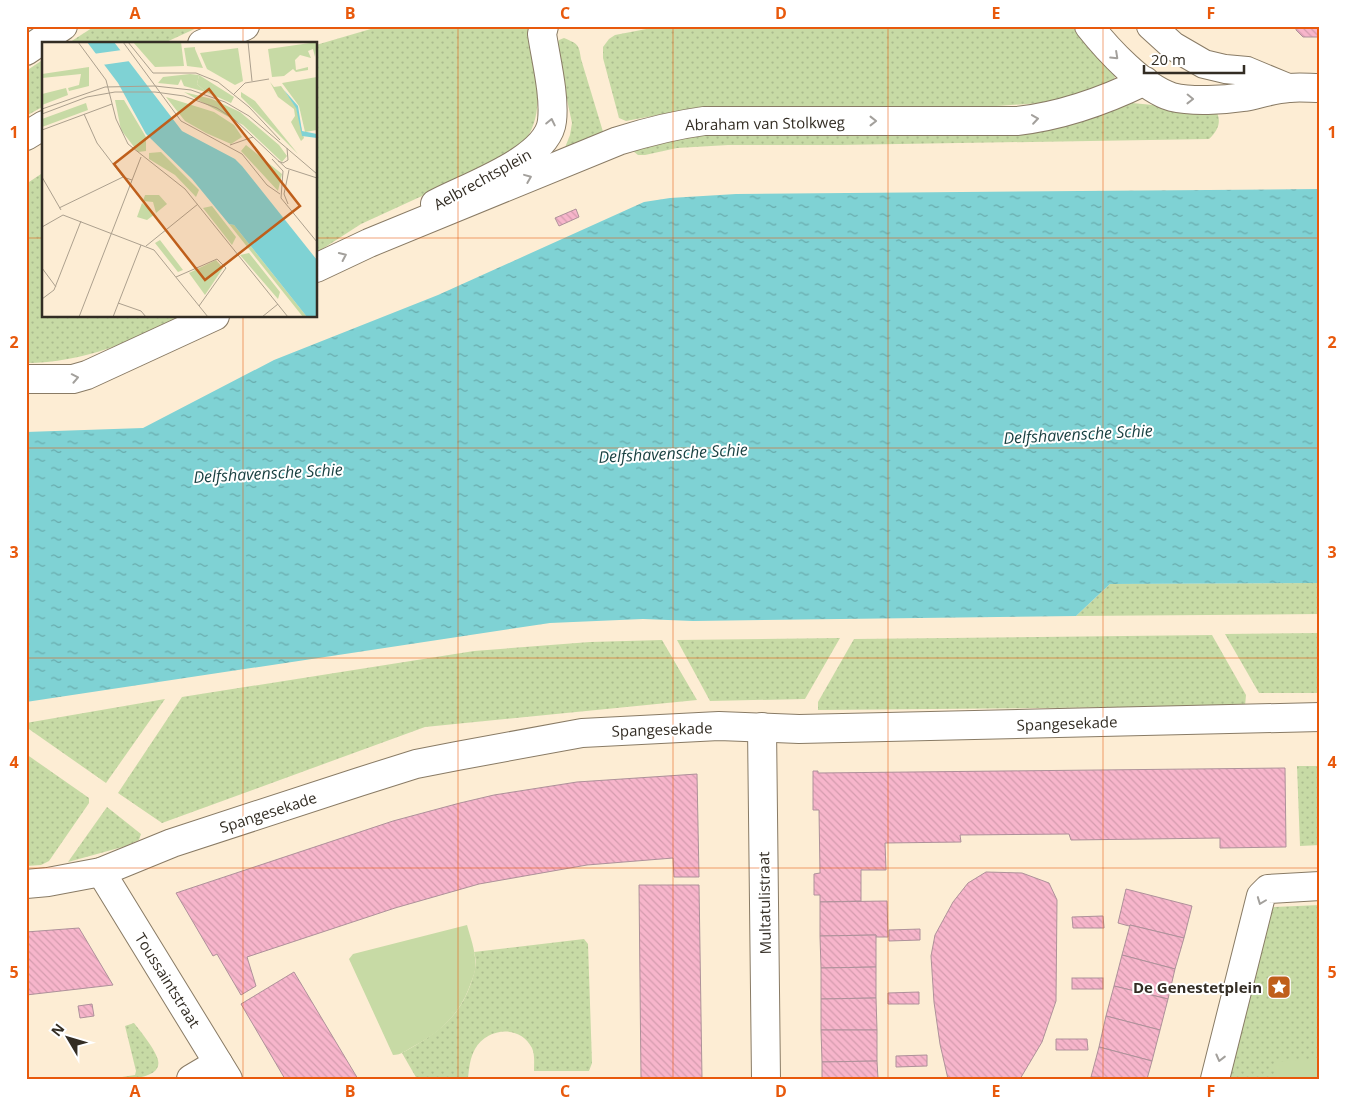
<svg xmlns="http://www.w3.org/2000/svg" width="1346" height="1105" viewBox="0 0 1346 1105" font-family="'Open Sans',sans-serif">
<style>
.grass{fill:url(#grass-dots)}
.green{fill:#c7daa5}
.water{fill:url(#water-ripples)}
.building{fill:url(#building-back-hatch);stroke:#ae919a}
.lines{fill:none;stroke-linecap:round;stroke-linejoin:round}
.street-casing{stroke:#897b65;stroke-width:30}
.secondary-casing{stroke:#897b65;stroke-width:30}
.street{stroke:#fff;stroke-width:28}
.secondary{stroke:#fff;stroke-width:28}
.oneway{stroke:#a3a09c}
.grid{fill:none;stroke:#e8590c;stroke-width:1;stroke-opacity:0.55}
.labels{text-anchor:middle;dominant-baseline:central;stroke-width:4;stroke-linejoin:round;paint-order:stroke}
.street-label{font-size:15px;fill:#332d24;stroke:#fff}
.poi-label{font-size:15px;font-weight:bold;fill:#332d24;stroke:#fff;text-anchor:end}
.water-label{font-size:16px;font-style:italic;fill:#1a4142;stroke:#fff}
.inset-road{fill:none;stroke:#aca08e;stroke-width:1}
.view{fill:#bf5f1b;fill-opacity:0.15;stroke:#bf5f1b;stroke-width:2.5}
.inset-edge{fill:none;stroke:#332d24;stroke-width:2.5}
.neatline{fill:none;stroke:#e8590c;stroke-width:2}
.grid-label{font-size:16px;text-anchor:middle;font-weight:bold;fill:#e8590c}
</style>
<defs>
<pattern id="grass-dots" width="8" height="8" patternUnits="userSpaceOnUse" patternTransform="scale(1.25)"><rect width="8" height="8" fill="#c7daa5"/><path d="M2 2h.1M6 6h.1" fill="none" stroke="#abbb8e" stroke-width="1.8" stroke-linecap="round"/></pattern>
<pattern id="water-ripples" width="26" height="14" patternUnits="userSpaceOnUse" patternTransform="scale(1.25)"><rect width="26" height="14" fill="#7fd2d4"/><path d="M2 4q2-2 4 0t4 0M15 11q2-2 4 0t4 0" fill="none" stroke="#69abac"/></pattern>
<pattern id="building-back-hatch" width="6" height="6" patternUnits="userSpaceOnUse" patternTransform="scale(1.25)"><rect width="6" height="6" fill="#f7b5cb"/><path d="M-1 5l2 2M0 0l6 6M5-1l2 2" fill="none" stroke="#d49cae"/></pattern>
</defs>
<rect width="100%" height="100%" fill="#fdedd4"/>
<g class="grass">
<polygon points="95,26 201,26 162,44 67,44"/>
<path d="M381,26H512L528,29C533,63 548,108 526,139C522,146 513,151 507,157L361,224L316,253V45Z"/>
<polygon points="662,26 1076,26 1115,75 1114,82 1056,102 983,107 823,109 717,107 679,111 626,121 619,118 603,58 603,47 609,39 615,35"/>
<path d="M564,38C578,44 579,44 581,59L604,135L564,150L570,135L572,123L557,53L556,46L559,40Z"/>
<polygon points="44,59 44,106 26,116 26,71"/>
<path d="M1132,103L1216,111C1222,121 1218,131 1209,139L840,145H728L677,148L645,155H638L633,151L631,146L699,136L1044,130L1075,124Z"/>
<path d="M44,172V316H186C135,340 83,363 26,363V184Z"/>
<polygon points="1320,583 1320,614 1076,616 1110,584"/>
<polygon points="1320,633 1320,693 1259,693 1225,634"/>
<polygon points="1212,635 1246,695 1245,706 818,710 818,702 854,639"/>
<polygon points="840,638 805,699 710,701 677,640"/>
<polygon points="662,640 697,700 425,727 162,823 118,793 182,697 474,651 590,642"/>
<polygon points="165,699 106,783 26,727 26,723"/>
<polygon points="26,754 89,798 89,803 49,861 41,865 26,866"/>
<polygon points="1297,766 1320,766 1320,845 1300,846"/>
<polygon points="107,807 141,834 139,840 126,846 68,862"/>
<polygon points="1320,905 1320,1079 1226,1079 1267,913 1274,907"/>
<path d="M584,939L588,944L592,1063L589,1071H534C534,1063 535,1055 532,1048C520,1024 487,1028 475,1049C470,1058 469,1068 468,1079H417L402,1053C434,1035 457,1021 470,986C474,975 478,964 474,952Z"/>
<path d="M134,1023C141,1032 155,1049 158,1060C163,1081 120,1079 109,1079L135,1075L136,1071L125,1026Z"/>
</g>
<g class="green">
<path d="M467,925C471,940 477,954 475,970C474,976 471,982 469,988C459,1015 439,1033 414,1046C407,1050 401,1055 393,1055L349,959L353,954Z"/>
<polygon points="1320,1058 1320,1079 1274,1079 1274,1062"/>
</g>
<polygon class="water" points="1320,189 1320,583 1110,584 1076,616 693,621 643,619 550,623 26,702 26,432 143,428 274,360 438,295 644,202 670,198 736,194"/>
<g class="building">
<polygon points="1296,26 1320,26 1320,37 1303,37 1296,30"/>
<polygon points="576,209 579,217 559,226 555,218"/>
<polygon points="1285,768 1286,847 1220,848 1220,838 1071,840 1069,834 960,835 961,842 885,843 886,870 861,870 861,901 820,902 820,895 814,895 814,874 820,873 819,810 813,810 813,771 818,771 818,773"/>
<polygon points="697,774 699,877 674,877 673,858 587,865 479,884 395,908 247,957 256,986 241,995 217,954 213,956 176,893 393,821 460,803 494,795 577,782"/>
<polygon points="986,872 1022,873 1049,883 1057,900 1056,1001 1042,1042 1020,1079 948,1079 940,1044 934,1002 931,956 935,935 953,902 968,883"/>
<polygon points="639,885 699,885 702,1079 641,1079"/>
<polygon points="1126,889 1192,906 1184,938 1130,925 1129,926 1118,923"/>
<polygon points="887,901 888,937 876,937 876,935 820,936 820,902"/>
<polygon points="1103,916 1104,928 1073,928 1072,917"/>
<polygon points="1130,925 1184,938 1175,969 1122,955"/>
<polygon points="79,928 113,985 26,995 26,932"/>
<polygon points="920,929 920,940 889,941 889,930"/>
<polygon points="876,935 876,967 821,968 820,936"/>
<polygon points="1122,955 1175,969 1168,999 1114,986"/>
<polygon points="876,967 876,998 821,999 821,968"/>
<polygon points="294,972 358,1079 285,1079 241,1004"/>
<rect x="1072" y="978" width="31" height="11"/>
<polygon points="1114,986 1168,999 1160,1030 1106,1016"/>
<polygon points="919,992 919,1004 888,1004 888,993"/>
<polygon points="876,998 877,1030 821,1030 821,999"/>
<polygon points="92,1004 94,1016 80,1018 78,1006"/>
<polygon points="1106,1016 1160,1030 1152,1061 1099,1047"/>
<polygon points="821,1030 877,1030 877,1061 822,1062"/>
<polygon points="1056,1039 1087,1039 1088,1050 1056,1050"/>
<polygon points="1099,1047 1152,1061 1147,1079 1091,1077"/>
<polygon points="927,1055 927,1066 896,1067 896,1056"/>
<polygon points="877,1061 878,1079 822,1079 822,1062"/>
</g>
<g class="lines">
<g class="street-casing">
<g id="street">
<path d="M435,204C466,187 548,160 552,121C555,96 546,60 542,34L544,26"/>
<polyline points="762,727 766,1079"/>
<polyline points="101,872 228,1079"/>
<polyline points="26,884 48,882 101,872 172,843 359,782 416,764 457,756 582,733 719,726 799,729 1320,717"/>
<polyline points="191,1079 218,1063"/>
<polyline points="1215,1079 1261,896 1268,889 1320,886"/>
</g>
</g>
<g class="secondary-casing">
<g id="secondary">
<path d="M1089,26C1108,50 1143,88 1172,97C1192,102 1224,100 1244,97C1259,94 1274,89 1289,88C1299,87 1310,88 1320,88"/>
<polyline points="1151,26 1173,46 1204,64 1225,69 1247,71 1288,88"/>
<polyline points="202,44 245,26"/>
<polyline points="26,51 63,26"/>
<polyline points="26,136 44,125"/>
<path d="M316,268L369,243L618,141C647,132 674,125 704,121H1017C1062,116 1104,101 1145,81"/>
<polyline points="26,379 73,379 87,375 215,316"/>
</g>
</g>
<use href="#street" class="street"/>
<use href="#secondary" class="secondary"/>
</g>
<defs><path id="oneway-chevron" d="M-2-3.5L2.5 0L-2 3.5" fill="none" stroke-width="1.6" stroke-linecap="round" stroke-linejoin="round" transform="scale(1.25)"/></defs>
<g class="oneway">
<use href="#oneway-chevron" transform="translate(1115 56) rotate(43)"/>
<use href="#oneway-chevron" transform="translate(1190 99) rotate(1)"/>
<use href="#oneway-chevron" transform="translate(1035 119) rotate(-8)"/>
<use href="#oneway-chevron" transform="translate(873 121)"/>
<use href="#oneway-chevron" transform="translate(551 122) rotate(-78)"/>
<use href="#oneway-chevron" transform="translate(528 178) rotate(-22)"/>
<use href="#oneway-chevron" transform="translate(343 256) rotate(-25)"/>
<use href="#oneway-chevron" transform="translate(75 378) rotate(-11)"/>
<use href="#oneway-chevron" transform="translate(1261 901) rotate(111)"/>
<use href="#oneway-chevron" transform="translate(1220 1058) rotate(104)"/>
</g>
<path class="grid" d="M243,26V44M458,26V1079M673,26V1079M888,26V1079M1103,26V1079M26,238H44M316,238H1320M243,316V1079M26,448H1320M26,658H1320M26,868H1320"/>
<defs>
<g id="sight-square" transform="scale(1.25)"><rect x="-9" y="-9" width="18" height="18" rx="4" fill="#bf5f1b" stroke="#fff"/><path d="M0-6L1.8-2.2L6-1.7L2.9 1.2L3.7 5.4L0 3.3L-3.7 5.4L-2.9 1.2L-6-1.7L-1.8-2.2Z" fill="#fff"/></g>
</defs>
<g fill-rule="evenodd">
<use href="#sight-square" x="1279" y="987"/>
</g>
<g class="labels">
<g class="street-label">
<text transform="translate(765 123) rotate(-1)">Abraham van Stolkweg</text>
<text transform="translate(482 179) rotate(-29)">Aelbrechtsplein</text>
<text transform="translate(1067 723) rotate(-2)">Spangesekade</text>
<text transform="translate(662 729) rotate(-2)">Spangesekade</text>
<text transform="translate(268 812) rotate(-18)">Spangesekade</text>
<text transform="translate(764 903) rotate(-91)">Multatulistraat</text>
<text transform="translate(168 980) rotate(58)">Toussaintstraat</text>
</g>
<g class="poi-label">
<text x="1262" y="987">De Genestetplein</text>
</g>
<g class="water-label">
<text transform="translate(1078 434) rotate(-3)">Delfshavensche Schie</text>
<text transform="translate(673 453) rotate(-3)">Delfshavensche Schie</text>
<text transform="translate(268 473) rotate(-3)">Delfshavensche Schie</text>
</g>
</g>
<g transform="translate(42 42)">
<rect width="275" height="275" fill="#fdedd4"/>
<path d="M91,0H139L142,24L113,25ZM153,5V7L161,26L145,24L142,6ZM196,6L201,39L193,43L165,27L158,11ZM47,25V44L27,49L26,46L37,43L39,32L0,36V32ZM148,32L157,33L155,42L164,50L142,44L139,37L136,43L116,41L121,35ZM228,40L232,45L239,44L254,65L262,96L259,99L249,80L253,74L252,67L236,55ZM142,50L170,57L198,70L237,103L245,114L240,120L201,83ZM199,50L213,59L256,112L199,55ZM124,55L172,70L192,83L200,95L189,102L164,91L143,79ZM73,58H82L104,95V109L96,110L79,88ZM44,61L46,68L0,85V77ZM204,103L240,132L236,149L199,109ZM119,110L157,148L154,155L133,133L107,117V111ZM103,153H117L125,162L114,171L111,160L101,159ZM100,161L113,172L105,178L95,175ZM170,164L194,195L190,203L161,166ZM187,182L192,183L265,275H261ZM118,198L141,228L136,230L113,201ZM207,211L238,250L236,257L198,213ZM174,218L181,226L163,253L147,231Z" fill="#c7daa5"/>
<path d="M275,0L273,15L271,7L266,9L269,16L258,13L253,18L254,28L266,25V28L254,30L251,27L242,34L230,35L226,7ZM157,33L192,55L189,61L164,50L155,42ZM24,46L26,53L0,63V52Z" fill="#c7daa5"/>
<path d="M275,35V88L263,90L257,64L240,41Z" fill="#c7daa5"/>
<path d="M45,0H72L140,89L193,117L200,124L275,218V275H265L192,183L187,182L150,137L104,92L76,41ZM242,48L256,64L260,89L275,92V96L260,94L254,66Z" fill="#7fd2d4"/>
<path d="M80,8L88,19L60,23L51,12Z" fill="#fdedd4"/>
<path class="inset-road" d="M36,0L64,38L74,77L86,102L143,147L246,275M81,0L139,79L200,112L225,143L238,152M86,0L111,31H154L176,40L207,65L238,98M206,0L210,39M192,52L203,41L227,37M0,67L63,45L113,44L149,48L183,60L207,74L275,132M0,72L45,55L73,50H113L142,54L175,66L193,78L244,126L275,136M42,72L55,101L81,135M0,88L70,62M188,103L211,95M230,117L241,129L239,156L275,200M236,119L241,121L246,118L245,106M0,135L19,168M246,162L242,152L247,128M17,166L81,135L90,138M21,173L112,208L166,275M0,185L21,173M104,204L156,162M0,226L14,245M134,235L175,217L184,226L157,264M0,257L12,248L39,179M76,261L99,269L104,275M37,275L99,115M71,275L99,203M220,275L236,262"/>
<path class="view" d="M167,47L258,164L163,238L72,122Z"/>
<rect width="275" height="275" class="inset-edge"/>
</g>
<rect width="1346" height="1105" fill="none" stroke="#ffffff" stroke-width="55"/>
<g transform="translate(68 1038) rotate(308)" stroke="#ffffff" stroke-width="4" paint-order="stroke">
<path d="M0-4L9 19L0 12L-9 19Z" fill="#332d24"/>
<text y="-8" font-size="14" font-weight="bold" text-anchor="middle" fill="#332d24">N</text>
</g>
<path d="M1144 65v8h100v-8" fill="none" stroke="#332d24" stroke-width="2.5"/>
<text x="1151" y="65" font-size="15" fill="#332d24" stroke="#ffffff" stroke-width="4" paint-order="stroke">20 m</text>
<rect x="28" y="28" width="1290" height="1050" class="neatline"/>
<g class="grid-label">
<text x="135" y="19">A</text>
<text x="350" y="19">B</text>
<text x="565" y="19">C</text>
<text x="781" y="19">D</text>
<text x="996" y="19">E</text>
<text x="1211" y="19">F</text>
<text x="14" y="138">1</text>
<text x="1332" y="138">1</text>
<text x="14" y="348">2</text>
<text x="1332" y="348">2</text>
<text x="14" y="558">3</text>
<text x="1332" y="558">3</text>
<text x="14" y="768">4</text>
<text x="1332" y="768">4</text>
<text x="14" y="978">5</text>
<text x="1332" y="978">5</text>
<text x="135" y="1097">A</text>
<text x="350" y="1097">B</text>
<text x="565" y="1097">C</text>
<text x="781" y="1097">D</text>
<text x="996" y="1097">E</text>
<text x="1211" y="1097">F</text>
</g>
</svg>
